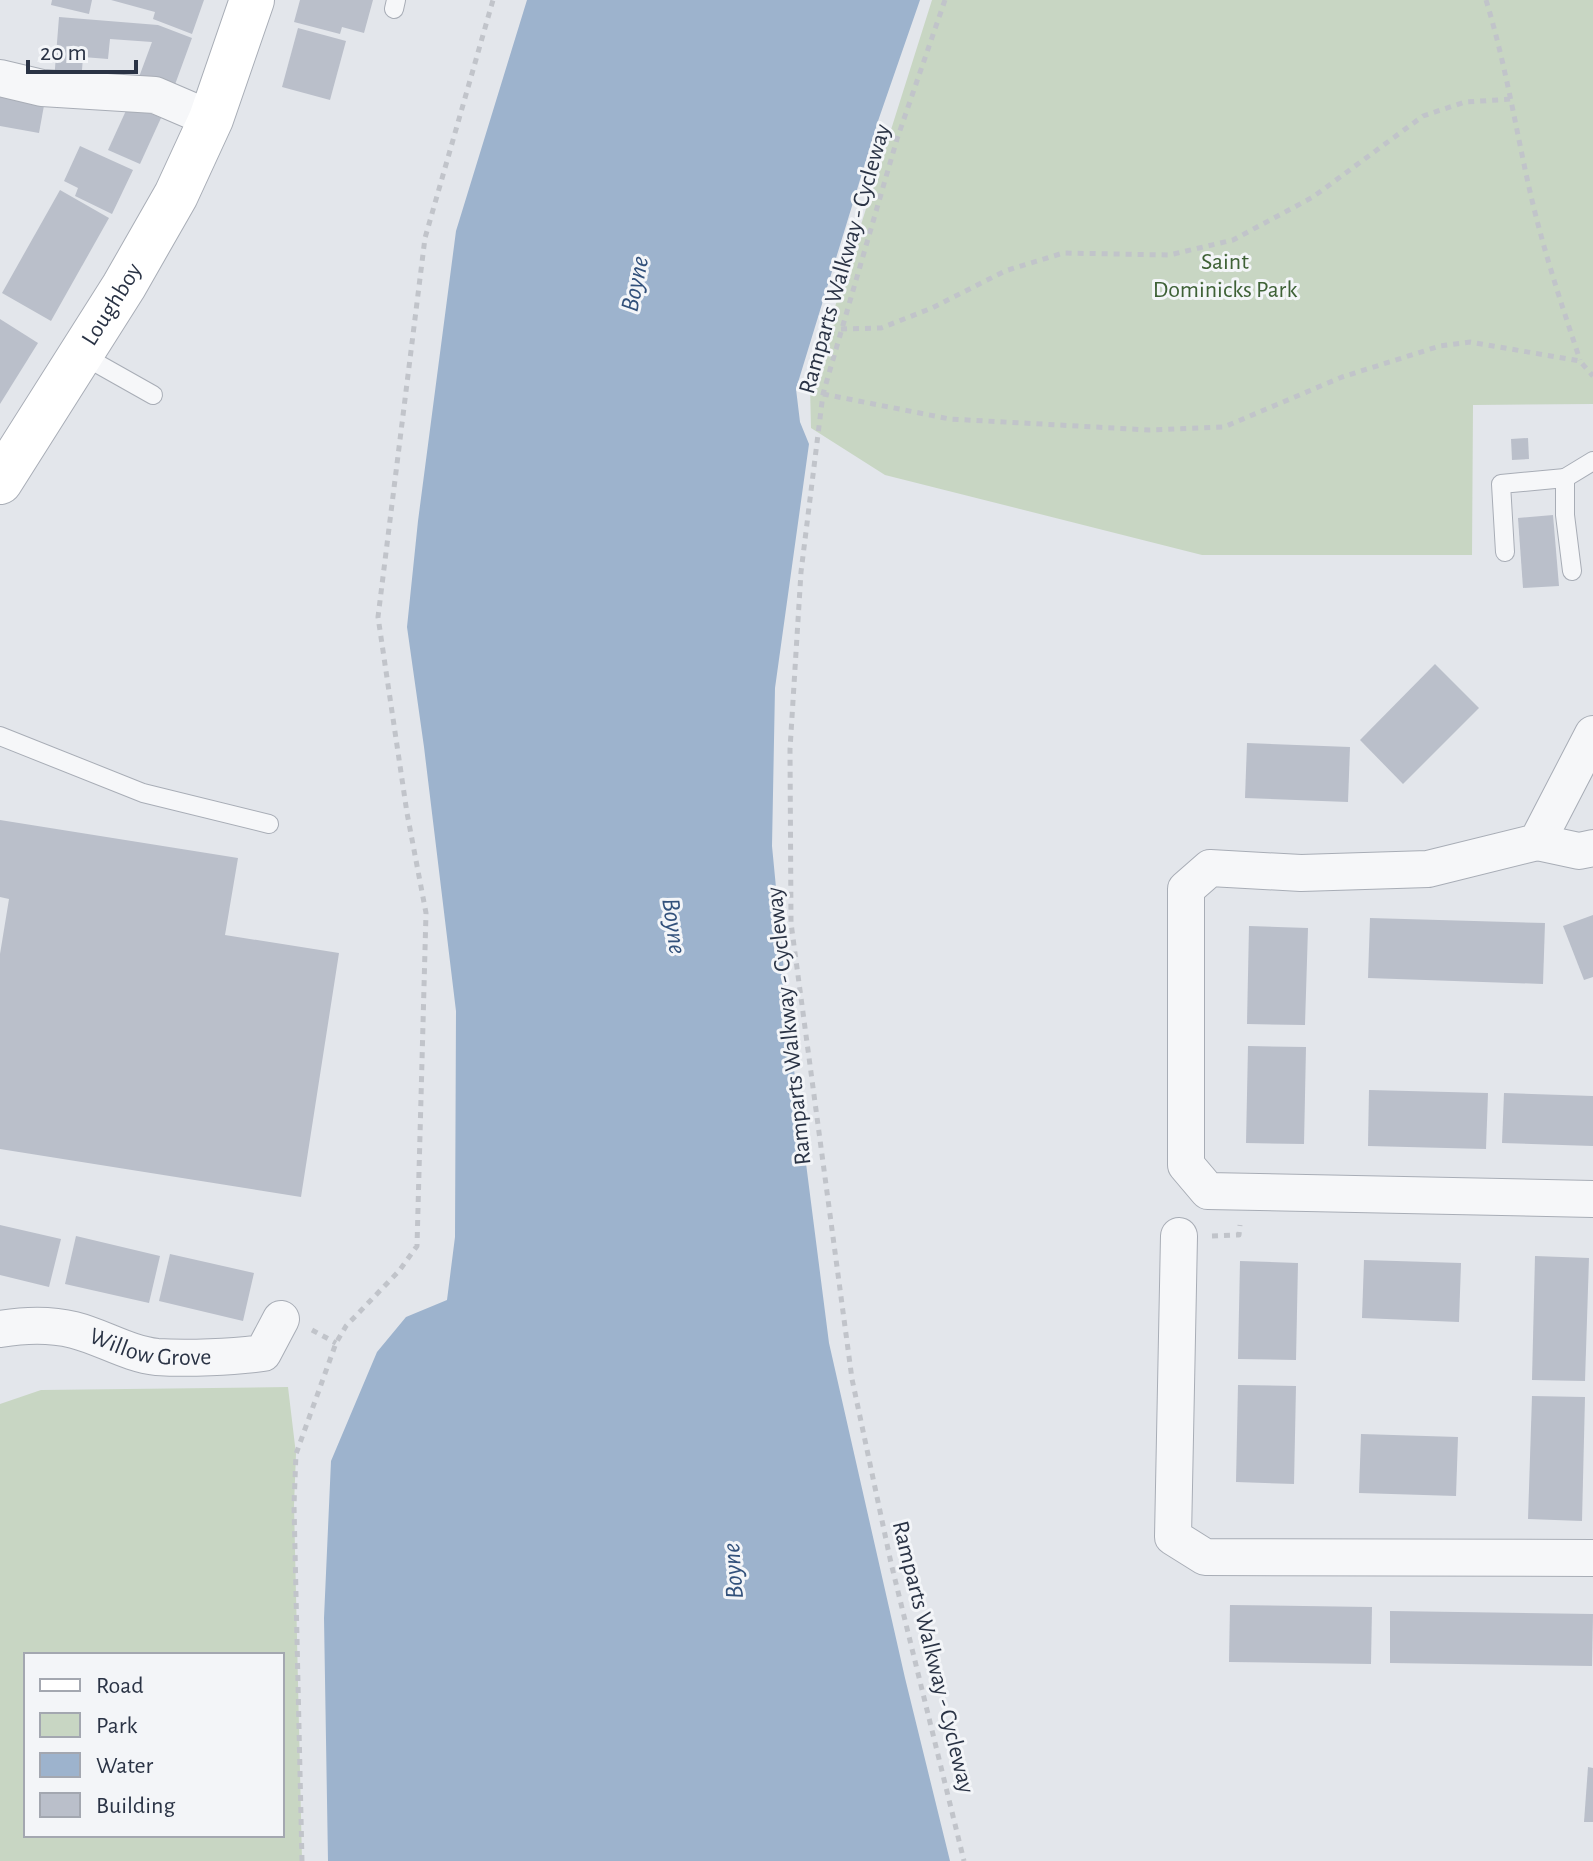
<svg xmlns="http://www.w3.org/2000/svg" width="1593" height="1861" viewBox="0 0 1593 1861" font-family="'Alegreya Sans',sans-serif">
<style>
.green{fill:#c8d6c3;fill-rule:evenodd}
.water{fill:#9db3cd}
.building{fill:#babfca}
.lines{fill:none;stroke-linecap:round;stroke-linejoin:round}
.lane-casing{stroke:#a8adb6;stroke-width:20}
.street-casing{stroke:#a8adb6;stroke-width:38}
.secondary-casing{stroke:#a8adb6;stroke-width:46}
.path{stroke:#c1c4ca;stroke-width:5;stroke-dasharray:6 6;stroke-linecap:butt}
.lane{stroke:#f6f7f9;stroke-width:18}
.street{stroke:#f6f7f9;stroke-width:36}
.secondary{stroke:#fff;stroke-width:44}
.labels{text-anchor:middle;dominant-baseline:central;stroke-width:6;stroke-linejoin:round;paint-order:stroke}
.street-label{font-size:24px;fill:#2a3345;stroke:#f3f5f8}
.park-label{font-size:24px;fill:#3e6136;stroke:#f3f5f8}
.water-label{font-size:26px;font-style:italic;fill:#32517b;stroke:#f3f5f8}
</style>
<rect width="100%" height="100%" fill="#e3e6eb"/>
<g class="green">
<polygon points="932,0 1593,0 1593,404 1473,405 1472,555 1202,555 885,475 811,428 810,386"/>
<path d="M288,1387L296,1454L294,1505L302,1861H0V1404L41,1390ZM282,1655V1835H26V1655Z"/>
</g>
<polygon class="water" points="527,0 920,0 878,121 796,389 800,422 809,444 775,688 772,846 792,1054 829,1343 905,1678 950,1861 328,1861 324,1618 331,1461 377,1352 406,1317 447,1300 455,1237 456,1011 424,747 407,627 418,521 456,231"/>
<g class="building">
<polygon points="52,0 92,0 89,14 51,5"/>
<polygon points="111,0 204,0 192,34 153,19 155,12"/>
<polygon points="300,0 373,0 364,33 342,27 340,34 294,22"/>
<polygon points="59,17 158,25 192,38 173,90 139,77 152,42 110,39 108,59 83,57 81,83 54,81"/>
<polygon points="298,28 346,41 330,100 282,87"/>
<polygon points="0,91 45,100 39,133 0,126"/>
<polygon points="129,104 161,118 140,164 108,150"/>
<polygon points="80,146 133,170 112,214 75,196 78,188 64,181"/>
<polygon points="60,190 109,218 51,321 2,293"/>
<polygon points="0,319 38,343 0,404"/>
<polygon points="1528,438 1529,459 1512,460 1511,439"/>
<polygon points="1553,515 1559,586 1523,588 1518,518"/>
<polygon points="1435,664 1479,708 1403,784 1360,740"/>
<polygon points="1247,743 1350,747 1348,802 1245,798"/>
<polygon points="0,820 238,858 225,935 339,953 301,1197 0,1149 0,954 9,899 0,897"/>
<polygon points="1593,915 1593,977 1584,980 1563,926"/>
<polygon points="1370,918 1545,923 1543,984 1368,978"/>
<polygon points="1249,926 1308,928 1305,1025 1247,1024"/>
<polygon points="1248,1046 1306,1047 1304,1144 1246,1143"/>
<polygon points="1369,1090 1488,1093 1486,1149 1368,1146"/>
<polygon points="1504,1093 1593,1096 1593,1146 1502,1143"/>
<polygon points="0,1225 61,1239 49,1287 0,1275"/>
<polygon points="76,1236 160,1256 149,1303 65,1284"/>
<polygon points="170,1254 254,1273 243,1321 159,1301"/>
<polygon points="1535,1256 1589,1258 1585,1381 1532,1380"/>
<polygon points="1364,1260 1461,1263 1459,1322 1362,1318"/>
<polygon points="1240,1261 1298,1263 1296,1360 1238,1359"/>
<polygon points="1238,1385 1296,1386 1294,1484 1236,1482"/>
<polygon points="1532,1396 1585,1397 1582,1521 1528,1519"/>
<polygon points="1361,1434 1458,1437 1456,1496 1359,1493"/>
<polygon points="1230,1605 1372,1607 1371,1664 1229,1662"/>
<polygon points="1390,1611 1593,1614 1592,1666 1390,1663"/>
<polygon points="1588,1767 1593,1768 1593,1822 1584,1822"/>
</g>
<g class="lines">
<g class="lane-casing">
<g id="lane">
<polyline points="394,9 396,0"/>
<polyline points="82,355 153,395"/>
<polyline points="1505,552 1501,484 1565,478"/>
<polyline points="1572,571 1565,515 1565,478 1593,461"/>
<polyline points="0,736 143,793 269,824"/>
</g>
</g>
<g class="street-casing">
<g id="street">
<polyline points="0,78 42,88 155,95 211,119"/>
<polyline points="1593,734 1537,842 1428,869 1301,873 1210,868 1186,889 1186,1165 1208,1191 1593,1199"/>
<polyline points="1537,842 1579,851 1593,848"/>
<polyline points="1179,1236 1173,1537 1205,1557 1593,1558"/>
<path id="s1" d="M0,1329C24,1325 50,1324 74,1330C102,1337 128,1354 157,1357C188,1359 232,1357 263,1353L281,1319"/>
</g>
</g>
<g class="secondary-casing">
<g id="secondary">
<path id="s2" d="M0,482L124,286L176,195L211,119L252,0"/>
</g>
</g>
<g class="path">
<polyline points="945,0 897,139 823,394 801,572 790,749 791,923 852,1379 891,1563 964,1861"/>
<path d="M1486,0C1506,65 1516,131 1531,196C1544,252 1562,306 1580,360"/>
<polyline points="841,329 881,328 932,308 1005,271 1063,253 1169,255 1233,240 1313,197 1423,116 1465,102 1512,99"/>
<polyline points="823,394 950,419 1149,430 1224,427 1342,377 1440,346 1470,342 1580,361 1593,376"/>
<polyline points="1212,1236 1239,1235 1240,1225"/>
<polyline points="312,1330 336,1343"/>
<polyline points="302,1861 294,1505 296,1454 336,1343 346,1326 399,1271 417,1246 426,913 407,813 378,617 425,238 493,0"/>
</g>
<use href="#lane" class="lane"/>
<use href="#street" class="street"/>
<use href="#secondary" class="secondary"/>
</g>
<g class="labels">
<g class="street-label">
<text transform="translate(845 259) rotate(-74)">Ramparts Walkway - Cycleway</text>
<text stroke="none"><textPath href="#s2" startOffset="210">Loughboy</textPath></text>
<text transform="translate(789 1026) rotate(-96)">Ramparts Walkway - Cycleway</text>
<text stroke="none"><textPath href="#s1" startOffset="154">Willow Grove</textPath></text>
<text transform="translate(933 1657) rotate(76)">Ramparts Walkway - Cycleway</text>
</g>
<g class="park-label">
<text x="1225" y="262">Saint<tspan x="1225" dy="28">Dominicks Park</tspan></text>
</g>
<g class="water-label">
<text transform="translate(635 284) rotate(-78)">Boyne</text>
<text transform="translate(674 926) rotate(82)">Boyne</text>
<text transform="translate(733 1571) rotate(-94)">Boyne</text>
</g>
</g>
<rect x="24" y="1653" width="260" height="184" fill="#f3f5f8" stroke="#a3a7b0" stroke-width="2"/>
<rect x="40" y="1679" width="40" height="12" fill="#ffffff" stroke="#a3a7b0" stroke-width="2"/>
<text x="96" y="1693" font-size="24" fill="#2a3345">Road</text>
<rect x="40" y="1713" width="40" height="24" fill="#c8d6c3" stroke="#a3a7b0" stroke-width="2"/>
<text x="96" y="1733" font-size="24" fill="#2a3345">Park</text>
<rect x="40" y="1753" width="40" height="24" fill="#9db3cd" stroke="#a3a7b0" stroke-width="2"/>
<text x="96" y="1773" font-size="24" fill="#2a3345">Water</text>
<rect x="40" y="1793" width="40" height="24" fill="#babfca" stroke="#a3a7b0" stroke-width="2"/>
<text x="96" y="1813" font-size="24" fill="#2a3345">Building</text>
<path d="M28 60v12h108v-12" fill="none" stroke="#2a3345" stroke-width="4"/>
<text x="40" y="60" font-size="24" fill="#2a3345" stroke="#f3f5f8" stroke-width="6" paint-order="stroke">20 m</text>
</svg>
